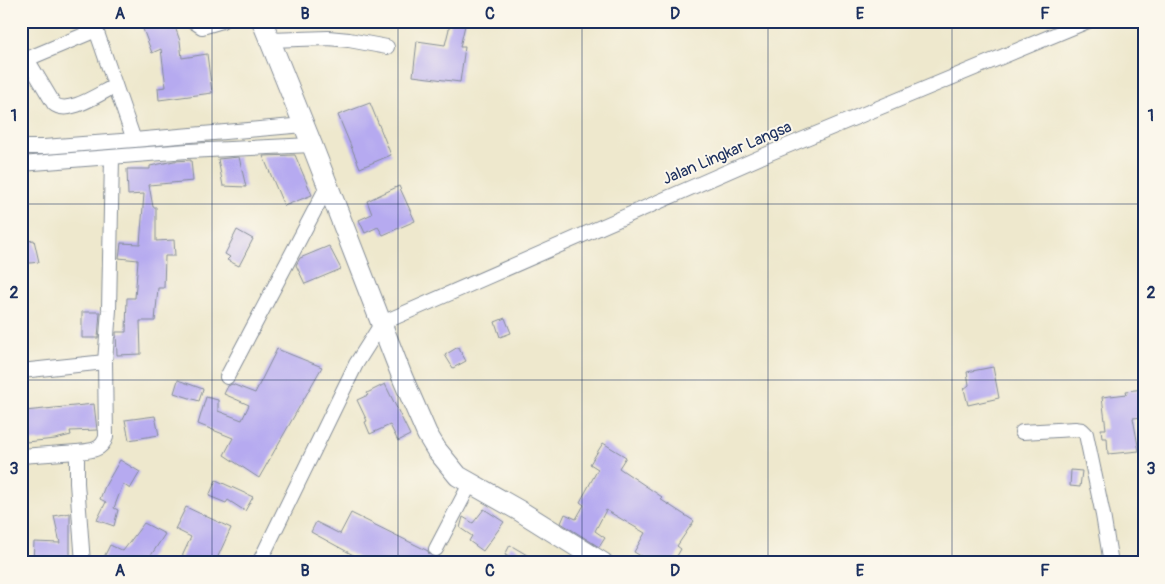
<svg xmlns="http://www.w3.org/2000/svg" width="1165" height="584" viewBox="0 0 1165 584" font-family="Pangolin,sans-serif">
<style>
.building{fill:#b6aaf0}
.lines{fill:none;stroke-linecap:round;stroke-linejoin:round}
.minor-casing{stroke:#848c96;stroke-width:16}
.highway-casing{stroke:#848c96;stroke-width:22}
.minor{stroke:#fff;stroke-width:14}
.highway{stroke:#fff;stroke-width:20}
.grid{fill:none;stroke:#1b2f5e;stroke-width:1;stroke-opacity:0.55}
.labels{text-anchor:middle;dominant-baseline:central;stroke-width:4;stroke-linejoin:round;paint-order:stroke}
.street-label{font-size:16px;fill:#1b2f5e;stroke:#fbf7ec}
.neatline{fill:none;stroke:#1b2f5e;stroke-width:2}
.grid-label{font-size:16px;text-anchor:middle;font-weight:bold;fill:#1b2f5e}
</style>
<rect width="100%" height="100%" fill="#fbf7ec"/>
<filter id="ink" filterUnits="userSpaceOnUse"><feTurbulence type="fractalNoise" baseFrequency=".02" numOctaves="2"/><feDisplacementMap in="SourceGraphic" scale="10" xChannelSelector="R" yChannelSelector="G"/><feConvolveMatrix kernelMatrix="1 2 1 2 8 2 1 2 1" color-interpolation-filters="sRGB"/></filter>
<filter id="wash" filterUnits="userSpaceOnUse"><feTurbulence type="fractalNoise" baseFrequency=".0096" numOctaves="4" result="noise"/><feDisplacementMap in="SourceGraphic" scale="20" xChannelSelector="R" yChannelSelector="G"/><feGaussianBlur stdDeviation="1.12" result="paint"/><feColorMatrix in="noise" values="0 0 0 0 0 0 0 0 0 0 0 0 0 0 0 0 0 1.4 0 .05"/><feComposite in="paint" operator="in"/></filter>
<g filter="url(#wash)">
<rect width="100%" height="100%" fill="#eee8cd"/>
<g id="blocks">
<g class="building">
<polygon points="140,21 173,21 180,41 182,58 207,54 212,93 159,100 158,88 166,87 161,49 152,53"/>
<polygon points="451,21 466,21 460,47 465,47 460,82 413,76 417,41 445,45"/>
<polygon points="370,103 391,155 360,168 338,115"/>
<polygon points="295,155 312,195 284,206 263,156"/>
<polygon points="239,157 246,187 223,186 218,159"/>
<polygon points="191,160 193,181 149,185 153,207 156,207 156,241 174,240 175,256 165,256 164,288 158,288 155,321 140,321 141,354 117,355 116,332 126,332 127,298 135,298 138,260 119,258 121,243 140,244 144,194 128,195 127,169 150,169 150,166 174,161"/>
<polygon points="399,186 415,221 383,235 378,227 365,233 359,220 372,214 367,201"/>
<polygon points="237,230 253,239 239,266 227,260 230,257 225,254"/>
<polygon points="34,240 39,262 21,264 21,242"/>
<polygon points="329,246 341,269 305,284 296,265 300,258"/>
<polygon points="82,312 100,312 98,338 82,338"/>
<polygon points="505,318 511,333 500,337 495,322"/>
<polygon points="458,347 466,361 453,368 445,355"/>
<polygon points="277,349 322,367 259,478 224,455 233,438 198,424 206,397 218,400 218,411 242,420 249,405 224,394 228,386 232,384 255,393"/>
<polygon points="993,367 999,398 968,405 964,389 969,385 967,372"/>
<polygon points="178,380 203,389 199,401 174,393"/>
<polygon points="385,384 410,435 398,441 390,425 370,434 365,422 367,421 357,400 368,395 367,393"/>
<polygon points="1144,389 1144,417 1133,418 1139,451 1108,454 1107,438 1102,438 1101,429 1106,429 1102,397 1127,394 1126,391"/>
<polygon points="94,404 97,430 70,431 71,435 55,439 26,442 25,411"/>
<polygon points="155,416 159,435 129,440 125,420"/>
<polygon points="603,443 626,457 619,468 662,497 660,499 694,521 677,546 681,549 673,563 653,563 634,552 645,533 606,510 595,531 605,538 599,547 561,523 565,514 576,519 584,505 580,502 598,469 590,464"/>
<polygon points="120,460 140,472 130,489 123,484 114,508 118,510 114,526 97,520 106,502 100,499 105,486"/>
<polygon points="1071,470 1082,471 1080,487 1070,486"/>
<polygon points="216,480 253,497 245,511 228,500 226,503 209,496"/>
<polygon points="186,507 231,528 215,563 179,563 191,537 175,529"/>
<polygon points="484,509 504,522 483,551 469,541 472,536 460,528 463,517 473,523"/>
<polygon points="70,513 70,563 33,563 34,542 60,543 54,516"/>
<polygon points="351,513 428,551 429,554 435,558 433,563 368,563 311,532 316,522 340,534"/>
<polygon points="144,523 165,534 146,563 101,563 110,545 123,551"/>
<polygon points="510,545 522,552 540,563 520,563 505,555"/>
</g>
</g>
</g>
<g filter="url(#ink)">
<use href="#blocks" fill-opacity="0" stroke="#848c96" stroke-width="1"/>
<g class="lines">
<g class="minor-casing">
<g id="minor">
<polyline points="93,21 134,140 304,125"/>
<polyline points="193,21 202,27 222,21"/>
<path d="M96,30L27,59L54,104C68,116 100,93 115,86"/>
<polyline points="270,40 328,38 349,40 387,47"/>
<polyline points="21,147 44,147 134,140"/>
<polyline points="21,164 187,151 312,145"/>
<polyline points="21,371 105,362"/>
<polyline points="227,377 328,185"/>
<polyline points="1022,432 1075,429 1082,430 1086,434 1103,515 1111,563"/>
<polyline points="21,456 77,452"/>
<polyline points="436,549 470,484"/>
<path d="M83,563L77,483V452C89,451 102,451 106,437L105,362L109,310L112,157"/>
<polyline points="259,563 356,364 382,323 770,153 1088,21"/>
</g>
</g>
<g class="highway-casing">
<polyline id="highway" points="262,21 312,145 403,379 427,434 436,449 458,476 520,511 603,563"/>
</g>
<use href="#minor" class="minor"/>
<use href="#highway" class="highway"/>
</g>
</g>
<path class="grid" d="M212,21V563M398,21V563M582,21V563M768,21V563M952,21V563M21,204H1144M21,380H1144"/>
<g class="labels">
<g class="street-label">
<text transform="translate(727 153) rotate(-23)">Jalan Lingkar Langsa</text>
</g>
</g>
<rect width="1165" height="584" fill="none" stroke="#fbf7ec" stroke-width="55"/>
<rect x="28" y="28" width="1110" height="528" class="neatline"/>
<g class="grid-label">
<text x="120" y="19">A</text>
<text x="305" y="19">B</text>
<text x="490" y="19">C</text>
<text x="675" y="19">D</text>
<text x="860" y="19">E</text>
<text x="1045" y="19">F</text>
<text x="14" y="121">1</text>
<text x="1151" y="121">1</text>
<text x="14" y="298">2</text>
<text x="1151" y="298">2</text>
<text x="14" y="474">3</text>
<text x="1151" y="474">3</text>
<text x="120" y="576">A</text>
<text x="305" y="576">B</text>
<text x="490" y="576">C</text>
<text x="675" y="576">D</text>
<text x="860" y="576">E</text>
<text x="1045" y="576">F</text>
</g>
</svg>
